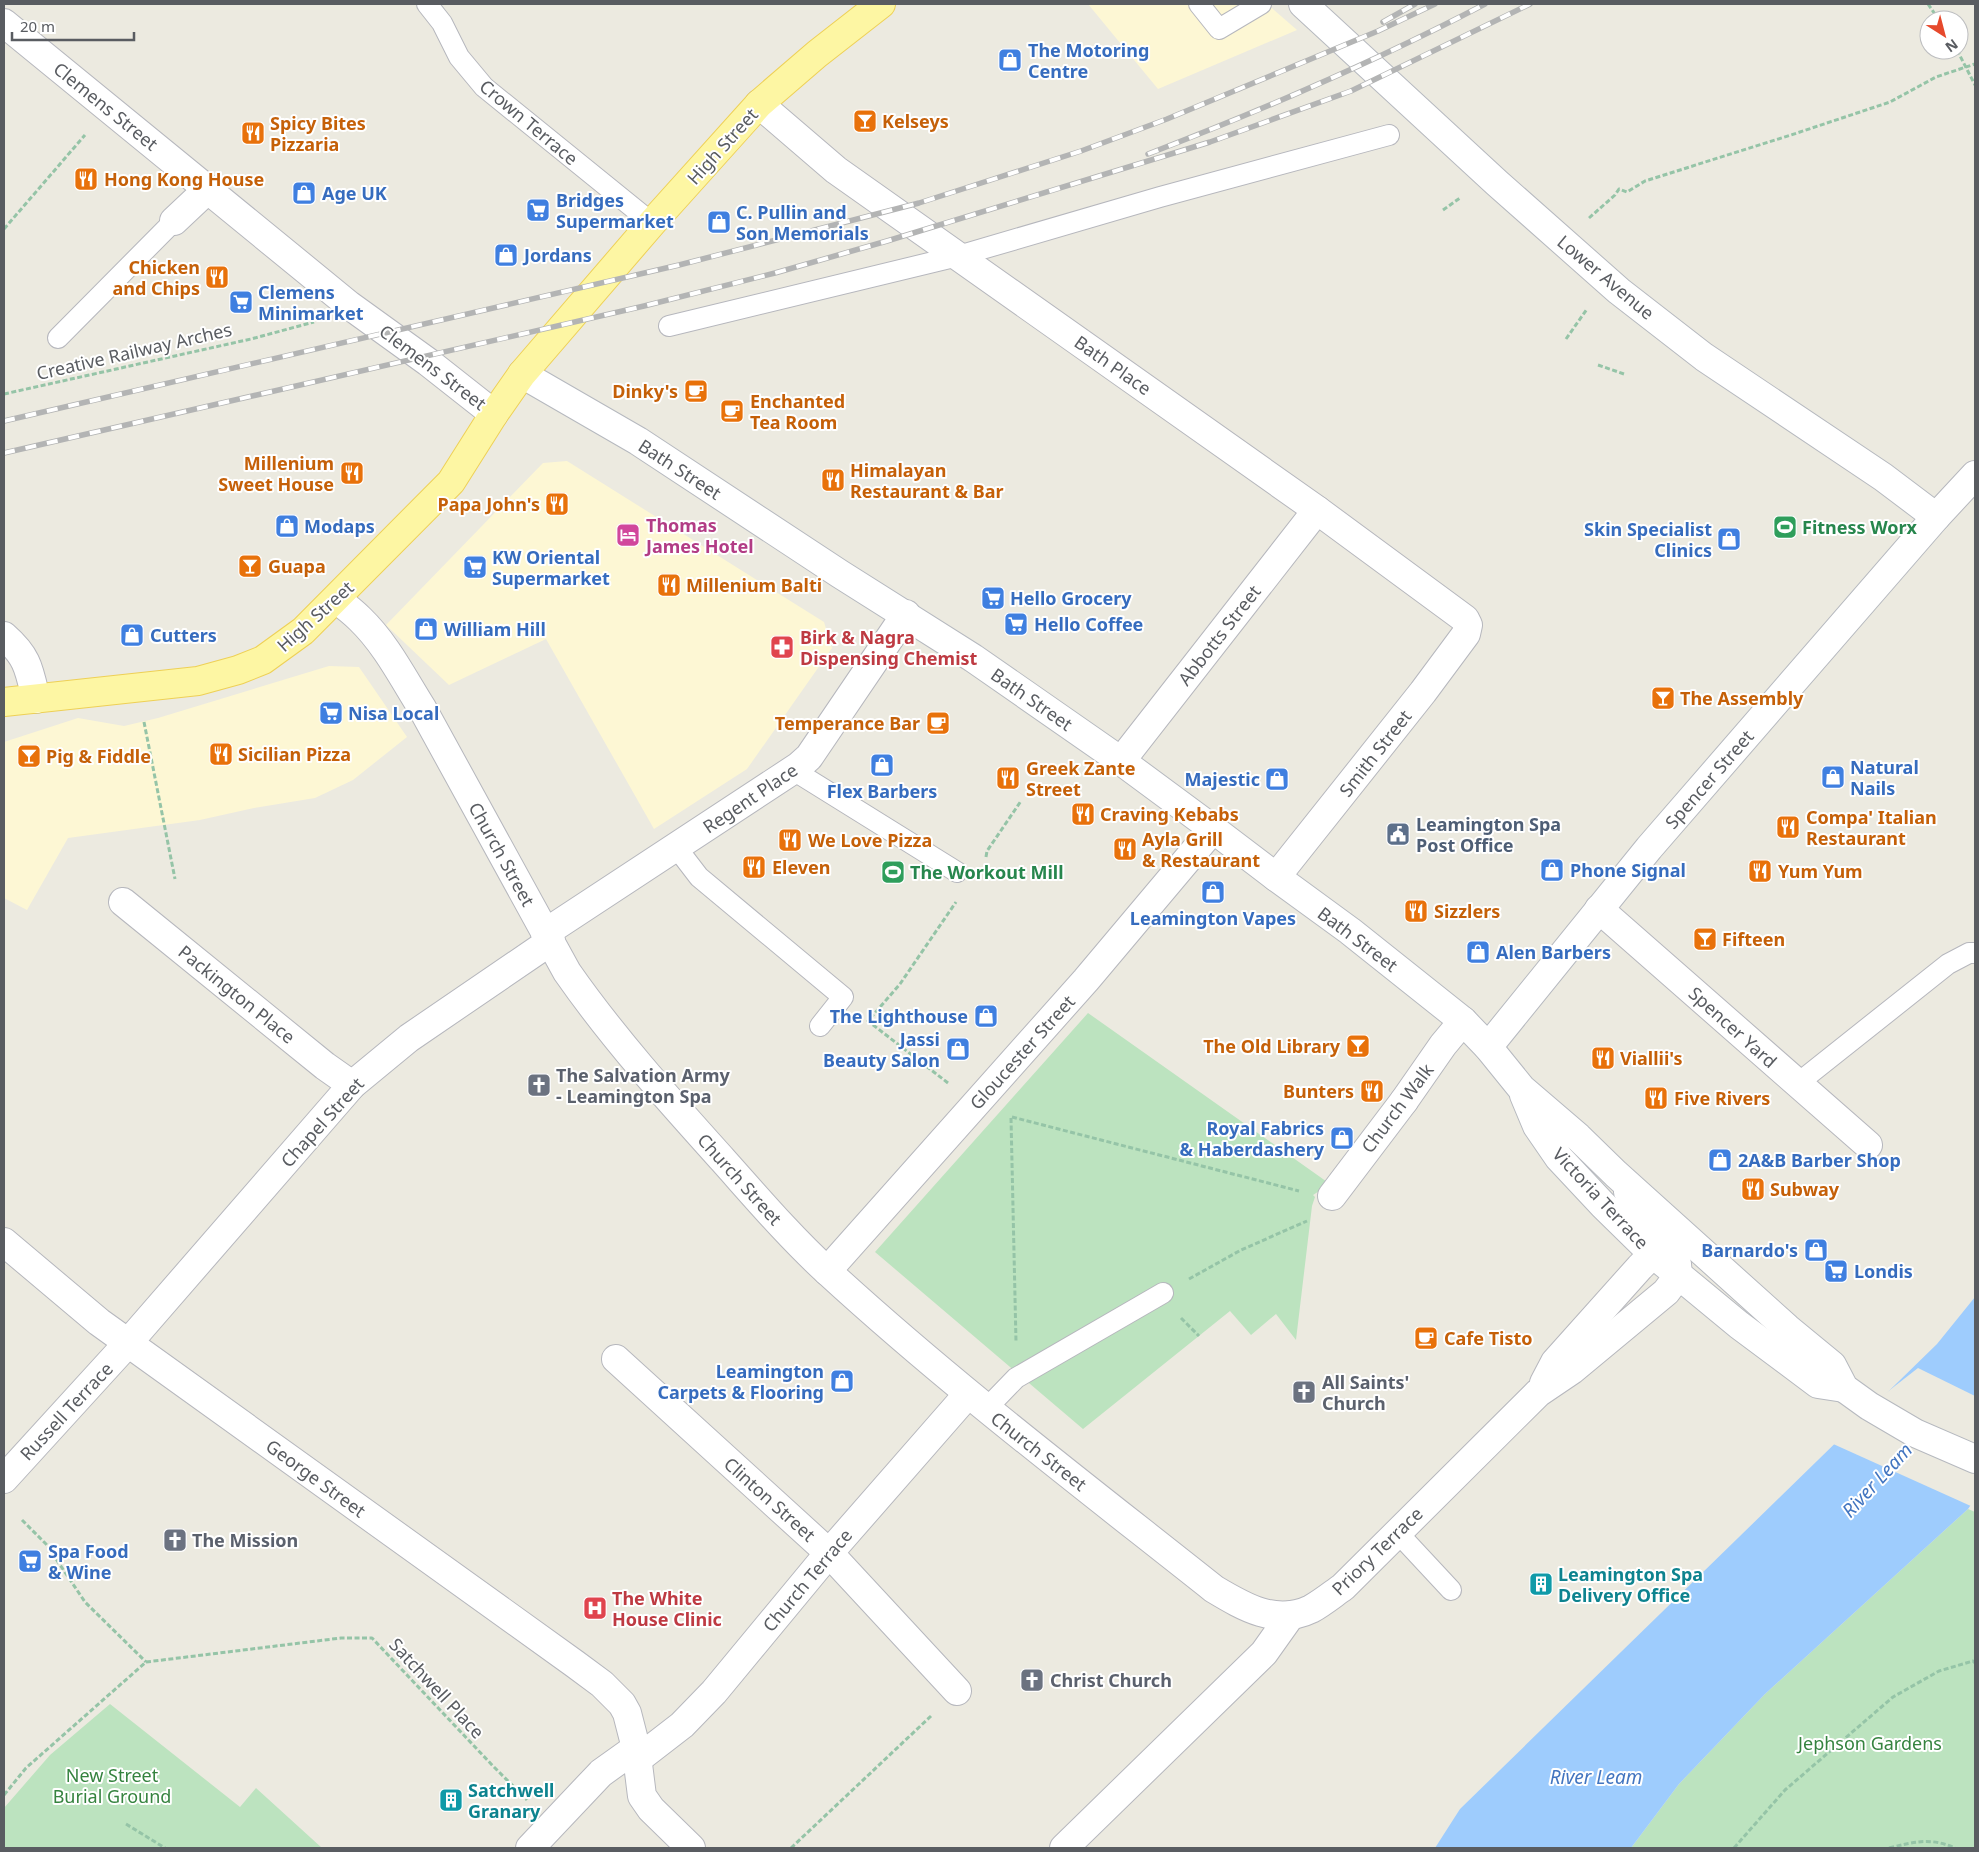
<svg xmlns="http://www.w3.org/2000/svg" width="1979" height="1852" viewBox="0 0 1979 1852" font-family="'Noto Sans',sans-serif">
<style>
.commercial{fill:#fdf7d4}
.green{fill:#bce3bf}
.water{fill:#9eccfd}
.pier{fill:#eceae0}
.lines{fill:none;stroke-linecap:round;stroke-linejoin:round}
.service-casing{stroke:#b6b7bd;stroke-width:22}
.pedestrian-casing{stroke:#b6b7bd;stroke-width:30}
.minor-casing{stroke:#b6b7bd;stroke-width:30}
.tertiary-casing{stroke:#b6b7bd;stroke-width:30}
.secondary-casing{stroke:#b6b9bf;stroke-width:30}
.primary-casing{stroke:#eed056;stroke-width:30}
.path{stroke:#95c4a7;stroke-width:3;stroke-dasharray:5 2.5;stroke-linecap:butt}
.service{stroke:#fff;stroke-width:20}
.pedestrian{stroke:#fff;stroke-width:28}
.minor{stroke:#fff;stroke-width:28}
.tertiary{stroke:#fff;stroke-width:28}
.secondary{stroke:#fff;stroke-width:28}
.primary{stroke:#fdf6a3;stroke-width:28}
.rail-casing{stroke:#b3b4b4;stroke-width:5.5}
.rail{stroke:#fff;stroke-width:4;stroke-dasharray:11;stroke-linecap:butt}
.labels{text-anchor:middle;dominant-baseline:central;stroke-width:4;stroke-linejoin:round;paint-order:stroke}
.shop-label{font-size:18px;font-weight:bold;fill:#366cbe;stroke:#fff;text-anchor:start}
.street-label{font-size:18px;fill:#595c61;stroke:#fff}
.food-label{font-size:18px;font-weight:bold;fill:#c56008;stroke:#fff;text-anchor:start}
.hotel-label{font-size:18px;font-weight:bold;fill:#b23c85;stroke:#fff;text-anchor:start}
.leisure-label{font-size:18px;font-weight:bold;fill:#27864d;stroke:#fff;text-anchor:start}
.health-label{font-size:18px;font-weight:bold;fill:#be3a42;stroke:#fff;text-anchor:start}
.service-label{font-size:18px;font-weight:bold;fill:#4e5e75;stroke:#fff;text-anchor:start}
.worship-label{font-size:18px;font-weight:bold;fill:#5b616d;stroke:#fff;text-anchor:start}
.culture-label{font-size:18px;font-weight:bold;fill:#0d838f;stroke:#fff;text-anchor:start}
.park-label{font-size:18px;fill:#35833f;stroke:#fff}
.water-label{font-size:19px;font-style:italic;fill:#4275c0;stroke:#fff}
</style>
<rect width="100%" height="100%" fill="#eceae0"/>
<g class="commercial">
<polygon points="1088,4 1267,4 1297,30 1158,89"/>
<polygon points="567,461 824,622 832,648 747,769 654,829 546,639 449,685 386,625 543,463"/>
<polygon points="329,666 359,667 407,737 353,780 315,798 254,808 200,820 68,838 27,910 4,898 4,742 78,718 124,726 158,718"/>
</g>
<g class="green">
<polygon points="1088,1013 1330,1184 1313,1195 1315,1197 1312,1206 1296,1340 1276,1314 1251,1335 1230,1311 1083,1429 875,1252"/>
<polygon points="1968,1509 1975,1512 1975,1848 1631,1848 1679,1784 1765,1694"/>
<polygon points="110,1704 240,1807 256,1788 322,1848 4,1848 4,1808 50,1755"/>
</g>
<polygon class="water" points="1975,1297 1975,1499 1968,1509 1765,1694 1679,1784 1631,1848 1435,1848 1460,1809 1937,1344"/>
<polygon class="pier" points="1918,1368 1975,1396 1975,1503 1973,1507 1831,1443 1868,1407"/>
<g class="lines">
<g class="service-casing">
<g id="service">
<polyline points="427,4 442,23 459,57 484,87 652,223"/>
<polyline points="1199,4 1219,29 1261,4"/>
<polyline points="669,326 958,256 1160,197 1389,135"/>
<polyline points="58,338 174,221"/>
<polyline points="793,770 957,872"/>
<polyline points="676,847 699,877 843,997 820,1026"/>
<polyline points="1797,1084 1948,964 1969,953 1975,953"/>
<polyline points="986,1409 1016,1378 1163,1293"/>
<polyline points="1397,1532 1451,1590"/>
</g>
</g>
<g class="pedestrian-casing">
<polyline id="pedestrian" points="1332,1196 1404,1101"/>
</g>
<g class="minor-casing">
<g id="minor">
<polyline points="759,104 836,170 1317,510 1465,619 1468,625 1466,634 1423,692 1276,877"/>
<polyline points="174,221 208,189"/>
<path d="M336,599C344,605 353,612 360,619C386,644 403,678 422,708L567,972C613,1038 668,1099 722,1159C756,1197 789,1236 827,1271C950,1384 1083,1485 1214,1589C1244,1607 1276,1626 1311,1609C1322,1603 1333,1594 1343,1587L1538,1393L1572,1370L1666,1292L1678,1276L1677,1264L1670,1244L1655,1230L1628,1192"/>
<path d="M4,636C28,657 29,669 36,699"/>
<polyline points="1121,761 1317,510"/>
<polyline points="123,902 325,1066 352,1085"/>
<polyline points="1599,909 1868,1145"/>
<polyline points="545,933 799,766 809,757 906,614"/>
<polyline points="1404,1101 1443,1045 1463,1021"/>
<polyline points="4,1242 99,1322 575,1664 602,1684 622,1704 627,1713 636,1748 642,1796 651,1809 691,1848"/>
<polyline points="827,1271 1086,980 1213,829"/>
<polyline points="616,1359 829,1553 957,1691"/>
<polyline points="1544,1383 1555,1362 1640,1267 1653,1254 1675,1250"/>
<polyline points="4,1479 128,1343 352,1085 409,1038 551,941"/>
<polyline points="638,1759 682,1725 714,1692 829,1553 968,1394"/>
<polyline points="530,1848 601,1773 636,1748"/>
<polyline points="1064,1848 1264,1653 1291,1615"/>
</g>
</g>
<g class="tertiary-casing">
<g id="tertiary">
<polyline points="4,23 349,305 428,362 494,414"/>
<polyline points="1936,517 1975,475"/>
</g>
</g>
<g class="secondary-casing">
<g id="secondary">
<polyline points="1303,4 1497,183 1619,291 1704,357 1883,477 1936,517 1649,848 1488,1047"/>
<polyline points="522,374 638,441 840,574 973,658 1121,761 1213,829 1276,877 1350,931 1463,1021 1488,1047 1522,1089 1578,1137 1616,1174 1787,1328 1832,1365 1844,1388 1869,1406 1915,1433 1975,1459"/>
<polyline points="1524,1095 1537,1126 1559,1158 1603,1205 1653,1254 1739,1325 1818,1384 1844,1388"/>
</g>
</g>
<g class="primary-casing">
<polyline id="primary" points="4,702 198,681 238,670 263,660 303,631 451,482 494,414 522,374 652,223 759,104 817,54 881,4"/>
</g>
<g class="path">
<polyline points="1928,4 1939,20"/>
<polyline points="1957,50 1975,85"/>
<polyline points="1443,210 1460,198"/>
<polyline points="1589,218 1615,195 1619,189 1627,192 1645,181 1791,135 1890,102 1936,77 1975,64"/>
<polyline points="4,229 85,135"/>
<polyline points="1566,339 1587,309"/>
<polyline points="1598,365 1624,374"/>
<polyline points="4,394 251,339 314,322"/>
<polyline points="144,722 175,879"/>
<polyline points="986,857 987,851 1021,801"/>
<polyline points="948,1083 868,1021 900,984 956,902"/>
<polyline points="1012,1117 1299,1191"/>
<polyline points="1011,1118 1016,1342"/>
<polyline points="1189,1279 1241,1250 1307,1221"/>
<polyline points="1181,1318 1199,1336"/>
<polyline points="22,1520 46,1544 85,1602 146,1662"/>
<polyline points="146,1662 341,1638 372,1638 493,1766 527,1800"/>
<polyline points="4,1795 26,1768 146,1662"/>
<polyline points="126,1824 165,1848"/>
<polyline points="791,1848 931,1716"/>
<polyline points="1734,1848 1785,1790 1893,1697 1939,1671 1973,1661 1975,1663"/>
<path d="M1889,1848C1914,1842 1930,1837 1955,1848"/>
</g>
<use href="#service" class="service"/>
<use href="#pedestrian" class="pedestrian"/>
<use href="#minor" class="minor"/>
<use href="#tertiary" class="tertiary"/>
<use href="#secondary" class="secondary"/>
<use href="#primary" class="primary"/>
<g class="rail-casing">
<g id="rail">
<polyline points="1383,22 1415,4"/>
<path d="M1148,154C1263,110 1376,61 1485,4"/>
<polyline points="4,421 679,265 919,203 1081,151 1167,119 1378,31 1435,4"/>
<polyline points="4,453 644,306 775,273 887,241 1210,142 1351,91 1530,4"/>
</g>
</g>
<use href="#rail" class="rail"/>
</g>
<defs>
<g id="shop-square" transform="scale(1.25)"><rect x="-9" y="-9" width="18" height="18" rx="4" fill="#3f7fe0" stroke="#fff"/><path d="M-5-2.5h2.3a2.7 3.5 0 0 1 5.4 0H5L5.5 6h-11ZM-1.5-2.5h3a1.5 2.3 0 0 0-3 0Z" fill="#fff"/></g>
<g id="bar-square" transform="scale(1.25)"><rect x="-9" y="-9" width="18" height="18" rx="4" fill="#e8710a" stroke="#fff"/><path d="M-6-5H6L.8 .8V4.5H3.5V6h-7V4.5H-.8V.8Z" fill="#fff"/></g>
<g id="restaurant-square" transform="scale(1.25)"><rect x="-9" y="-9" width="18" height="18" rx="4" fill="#e8710a" stroke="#fff"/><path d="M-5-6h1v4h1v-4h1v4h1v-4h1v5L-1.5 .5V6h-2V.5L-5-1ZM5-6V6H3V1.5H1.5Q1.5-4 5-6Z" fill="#fff"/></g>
<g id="supermarket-square" transform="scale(1.25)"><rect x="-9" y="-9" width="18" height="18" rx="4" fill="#3f7fe0" stroke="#fff"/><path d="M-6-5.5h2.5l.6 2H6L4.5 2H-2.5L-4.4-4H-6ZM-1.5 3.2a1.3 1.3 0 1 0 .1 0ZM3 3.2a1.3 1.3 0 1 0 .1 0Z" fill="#fff"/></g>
<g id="cafe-square" transform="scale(1.25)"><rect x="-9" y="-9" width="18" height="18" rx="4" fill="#e8710a" stroke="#fff"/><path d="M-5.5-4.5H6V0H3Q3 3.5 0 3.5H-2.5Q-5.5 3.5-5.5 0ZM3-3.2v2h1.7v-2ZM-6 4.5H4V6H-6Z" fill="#fff"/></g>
<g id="stadium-square" transform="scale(1.25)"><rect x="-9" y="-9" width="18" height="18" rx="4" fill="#2e9e5b" stroke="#fff"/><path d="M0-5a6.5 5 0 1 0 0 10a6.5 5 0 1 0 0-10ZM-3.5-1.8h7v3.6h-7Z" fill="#fff"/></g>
<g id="hotel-square" transform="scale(1.25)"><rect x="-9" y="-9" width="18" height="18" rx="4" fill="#d1479c" stroke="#fff"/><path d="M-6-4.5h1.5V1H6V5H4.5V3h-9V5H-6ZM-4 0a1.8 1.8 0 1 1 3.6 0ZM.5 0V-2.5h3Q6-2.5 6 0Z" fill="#fff"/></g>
<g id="pharmacy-square" transform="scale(1.25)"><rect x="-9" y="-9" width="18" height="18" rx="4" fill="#e0444e" stroke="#fff"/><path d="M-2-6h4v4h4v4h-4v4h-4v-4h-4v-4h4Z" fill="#fff"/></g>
<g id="civic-square" transform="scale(1.25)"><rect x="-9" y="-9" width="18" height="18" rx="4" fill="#5c6f8a" stroke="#fff"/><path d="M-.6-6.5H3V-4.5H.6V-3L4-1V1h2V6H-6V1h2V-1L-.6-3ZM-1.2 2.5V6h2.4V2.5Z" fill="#fff"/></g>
<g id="church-square" transform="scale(1.25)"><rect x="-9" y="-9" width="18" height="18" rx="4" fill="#6b7280" stroke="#fff"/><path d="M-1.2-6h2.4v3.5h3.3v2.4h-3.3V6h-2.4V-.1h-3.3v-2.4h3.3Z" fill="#fff"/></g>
<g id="building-square" transform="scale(1.25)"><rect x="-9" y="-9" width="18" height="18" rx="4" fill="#0f9aa8" stroke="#fff"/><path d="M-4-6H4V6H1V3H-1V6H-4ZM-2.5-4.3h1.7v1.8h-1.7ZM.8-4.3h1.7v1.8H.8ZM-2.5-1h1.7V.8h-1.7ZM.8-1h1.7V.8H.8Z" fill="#fff"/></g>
<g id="hospital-square" transform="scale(1.25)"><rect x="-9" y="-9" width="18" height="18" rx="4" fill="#e0444e" stroke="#fff"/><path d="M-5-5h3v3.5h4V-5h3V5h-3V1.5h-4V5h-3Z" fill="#fff"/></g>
</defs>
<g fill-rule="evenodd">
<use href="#shop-square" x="1010" y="60"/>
<use href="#bar-square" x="865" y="121"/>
<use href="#restaurant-square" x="253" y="133"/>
<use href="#restaurant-square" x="86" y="179"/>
<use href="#shop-square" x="304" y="193"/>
<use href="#supermarket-square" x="538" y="210"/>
<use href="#shop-square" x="719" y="222"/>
<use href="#shop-square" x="506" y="255"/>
<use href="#restaurant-square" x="217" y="277"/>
<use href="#supermarket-square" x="241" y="302"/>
<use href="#cafe-square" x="696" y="391"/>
<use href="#cafe-square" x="732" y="411"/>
<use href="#restaurant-square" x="352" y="473"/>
<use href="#restaurant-square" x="833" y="480"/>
<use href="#restaurant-square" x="557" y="504"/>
<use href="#shop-square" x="287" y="526"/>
<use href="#stadium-square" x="1785" y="527"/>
<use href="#hotel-square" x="628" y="535"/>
<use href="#shop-square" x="1729" y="539"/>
<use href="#bar-square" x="250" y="566"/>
<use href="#supermarket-square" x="475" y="567"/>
<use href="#restaurant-square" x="669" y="585"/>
<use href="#supermarket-square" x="993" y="598"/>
<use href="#supermarket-square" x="1016" y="624"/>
<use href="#shop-square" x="426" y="629"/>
<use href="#shop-square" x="132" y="635"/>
<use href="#pharmacy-square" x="782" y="647"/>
<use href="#bar-square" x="1663" y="698"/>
<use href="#supermarket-square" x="331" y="713"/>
<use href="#cafe-square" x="938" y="723"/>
<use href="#restaurant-square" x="221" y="754"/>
<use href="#bar-square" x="29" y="756"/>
<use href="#shop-square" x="882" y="765"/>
<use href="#shop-square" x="1833" y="777"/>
<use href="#restaurant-square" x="1008" y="778"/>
<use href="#shop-square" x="1277" y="779"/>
<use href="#restaurant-square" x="1083" y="814"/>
<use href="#restaurant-square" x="1788" y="827"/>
<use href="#civic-square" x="1398" y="834"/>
<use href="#restaurant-square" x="790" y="840"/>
<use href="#restaurant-square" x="1125" y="849"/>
<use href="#restaurant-square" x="754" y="867"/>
<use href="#shop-square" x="1552" y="870"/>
<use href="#restaurant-square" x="1760" y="871"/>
<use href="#stadium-square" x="893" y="872"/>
<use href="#shop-square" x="1213" y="892"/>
<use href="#restaurant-square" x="1416" y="911"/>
<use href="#bar-square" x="1705" y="939"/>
<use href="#shop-square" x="1478" y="952"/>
<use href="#shop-square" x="986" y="1016"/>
<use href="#bar-square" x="1358" y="1046"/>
<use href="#shop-square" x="958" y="1049"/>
<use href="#restaurant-square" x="1603" y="1058"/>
<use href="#church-square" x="539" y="1085"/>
<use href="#restaurant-square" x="1372" y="1091"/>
<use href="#restaurant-square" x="1656" y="1098"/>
<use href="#shop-square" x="1342" y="1138"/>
<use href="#shop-square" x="1720" y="1160"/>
<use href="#restaurant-square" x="1753" y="1189"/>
<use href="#shop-square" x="1816" y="1250"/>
<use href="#supermarket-square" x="1836" y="1271"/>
<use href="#cafe-square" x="1426" y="1338"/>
<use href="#shop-square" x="842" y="1381"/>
<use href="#church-square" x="1304" y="1392"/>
<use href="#church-square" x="175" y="1540"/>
<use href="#supermarket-square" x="30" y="1561"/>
<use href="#building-square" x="1541" y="1584"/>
<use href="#hospital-square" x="595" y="1608"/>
<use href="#church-square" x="1032" y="1680"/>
<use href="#building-square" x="451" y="1800"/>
</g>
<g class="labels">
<g class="shop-label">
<text x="1028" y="50">The Motoring<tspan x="1028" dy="21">Centre</tspan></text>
<text x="322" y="193">Age UK</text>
<text x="556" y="200">Bridges<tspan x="556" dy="21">Supermarket</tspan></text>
<text x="736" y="212">C. Pullin and<tspan x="736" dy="21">Son Memorials</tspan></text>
<text x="524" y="255">Jordans</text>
<text x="258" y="292">Clemens<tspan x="258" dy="21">Minimarket</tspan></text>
<text x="304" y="526">Modaps</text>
<text x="1712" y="529" text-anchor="end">Skin Specialist<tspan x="1712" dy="21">Clinics</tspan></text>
<text x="492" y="557">KW Oriental<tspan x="492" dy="21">Supermarket</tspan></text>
<text x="1010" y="598">Hello Grocery</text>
<text x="1034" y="624">Hello Coffee</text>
<text x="444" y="629">William Hill</text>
<text x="150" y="635">Cutters</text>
<text x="348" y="713">Nisa Local</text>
<text x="1850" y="767">Natural<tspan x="1850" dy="21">Nails</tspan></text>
<text x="1260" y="779" text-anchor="end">Majestic</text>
<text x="882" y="791" text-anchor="middle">Flex Barbers</text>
<text x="1570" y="870">Phone Signal</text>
<text x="1213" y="918" text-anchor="middle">Leamington Vapes</text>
<text x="1496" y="952">Alen Barbers</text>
<text x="968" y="1016" text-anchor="end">The Lighthouse</text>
<text x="940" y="1039" text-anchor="end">Jassi<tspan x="940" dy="21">Beauty Salon</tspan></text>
<text x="1324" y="1128" text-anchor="end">Royal Fabrics<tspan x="1324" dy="21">&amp; Haberdashery</tspan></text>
<text x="1738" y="1160">2A&amp;B Barber Shop</text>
<text x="1798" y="1250" text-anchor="end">Barnardo's</text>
<text x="1854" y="1271">Londis</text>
<text x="824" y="1371" text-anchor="end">Leamington<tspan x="824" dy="21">Carpets &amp; Flooring</tspan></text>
<text x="48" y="1551">Spa Food<tspan x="48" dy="21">&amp; Wine</tspan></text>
</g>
<g class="street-label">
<text transform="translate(106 106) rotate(39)">Clemens Street</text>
<text transform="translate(529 122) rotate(40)">Crown Terrace</text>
<text transform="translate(722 146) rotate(-48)">High Street</text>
<text transform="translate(1606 277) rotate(40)">Lower Avenue</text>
<text transform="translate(134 351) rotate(-13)">Creative Railway Arches</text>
<text transform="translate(1113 365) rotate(35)">Bath Place</text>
<text transform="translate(433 367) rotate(37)">Clemens Street</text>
<text transform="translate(680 469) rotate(33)">Bath Street</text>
<text transform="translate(315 616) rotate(-42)">High Street</text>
<text transform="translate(1219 635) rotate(-52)">Abbotts Street</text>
<text transform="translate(1032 699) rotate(35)">Bath Street</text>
<text transform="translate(1375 753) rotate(-52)">Smith Street</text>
<text transform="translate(1709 779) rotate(-49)">Spencer Street</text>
<text transform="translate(750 798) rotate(-34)">Regent Place</text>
<text transform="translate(502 854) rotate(61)">Church Street</text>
<text transform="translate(1358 939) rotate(37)">Bath Street</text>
<text transform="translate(237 994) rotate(39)">Packington Place</text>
<text transform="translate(1733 1027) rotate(42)">Spencer Yard</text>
<text transform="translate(1022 1052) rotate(-48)">Gloucester Street</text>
<text transform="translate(1397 1108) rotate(-53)">Church Walk</text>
<text transform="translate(322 1122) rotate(-48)">Chapel Street</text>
<text transform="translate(740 1179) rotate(48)">Church Street</text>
<text transform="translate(1601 1198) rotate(47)">Victoria Terrace</text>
<text transform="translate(66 1411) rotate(-47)">Russell Terrace</text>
<text transform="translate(1039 1451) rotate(38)">Church Street</text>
<text transform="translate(316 1478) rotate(36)">George Street</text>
<text transform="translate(770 1499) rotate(42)">Clinton Street</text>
<text transform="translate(1377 1551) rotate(-44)">Priory Terrace</text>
<text transform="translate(807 1580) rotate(-50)">Church Terrace</text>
<text transform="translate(437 1688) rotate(47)">Satchwell Place</text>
</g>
<g class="food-label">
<text x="882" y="121">Kelseys</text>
<text x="270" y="123">Spicy Bites<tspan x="270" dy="21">Pizzaria</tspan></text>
<text x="104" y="179">Hong Kong House</text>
<text x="200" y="267" text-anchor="end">Chicken<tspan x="200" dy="21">and Chips</tspan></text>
<text x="678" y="391" text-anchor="end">Dinky's</text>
<text x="750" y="401">Enchanted<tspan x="750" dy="21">Tea Room</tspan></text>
<text x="334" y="463" text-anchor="end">Millenium<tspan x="334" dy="21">Sweet House</tspan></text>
<text x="850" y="470">Himalayan<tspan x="850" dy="21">Restaurant &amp; Bar</tspan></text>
<text x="540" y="504" text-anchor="end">Papa John's</text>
<text x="268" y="566">Guapa</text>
<text x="686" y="585">Millenium Balti</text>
<text x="1680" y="698">The Assembly</text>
<text x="920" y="723" text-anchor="end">Temperance Bar</text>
<text x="238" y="754">Sicilian Pizza</text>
<text x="46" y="756">Pig &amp; Fiddle</text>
<text x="1026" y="768">Greek Zante<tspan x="1026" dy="21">Street</tspan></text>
<text x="1100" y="814">Craving Kebabs</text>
<text x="1806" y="817">Compa' Italian<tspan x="1806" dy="21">Restaurant</tspan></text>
<text x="1142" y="839">Ayla Grill<tspan x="1142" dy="21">&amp; Restaurant</tspan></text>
<text x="808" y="840">We Love Pizza</text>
<text x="772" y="867">Eleven</text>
<text x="1778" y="871">Yum Yum</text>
<text x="1434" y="911">Sizzlers</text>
<text x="1722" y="939">Fifteen</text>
<text x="1340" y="1046" text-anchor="end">The Old Library</text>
<text x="1620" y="1058">Viallii's</text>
<text x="1354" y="1091" text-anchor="end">Bunters</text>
<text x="1674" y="1098">Five Rivers</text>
<text x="1770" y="1189">Subway</text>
<text x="1444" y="1338">Cafe Tisto</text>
</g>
<g class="hotel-label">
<text x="646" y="525">Thomas<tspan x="646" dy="21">James Hotel</tspan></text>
</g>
<g class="leisure-label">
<text x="1802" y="527">Fitness Worx</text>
<text x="910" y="872">The Workout Mill</text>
</g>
<g class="health-label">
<text x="800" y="637">Birk &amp; Nagra<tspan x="800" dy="21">Dispensing Chemist</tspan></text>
<text x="612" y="1598">The White<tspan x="612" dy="21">House Clinic</tspan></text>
</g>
<g class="service-label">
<text x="1416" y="824">Leamington Spa<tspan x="1416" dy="21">Post Office</tspan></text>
</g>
<g class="worship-label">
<text x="556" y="1075">The Salvation Army<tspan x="556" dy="21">- Leamington Spa</tspan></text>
<text x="1322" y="1382">All Saints'<tspan x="1322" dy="21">Church</tspan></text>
<text x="192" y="1540">The Mission</text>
<text x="1050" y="1680">Christ Church</text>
</g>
<g class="culture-label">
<text x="1558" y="1574">Leamington Spa<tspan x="1558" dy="21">Delivery Office</tspan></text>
<text x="468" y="1790">Satchwell<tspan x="468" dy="21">Granary</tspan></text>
</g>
<g class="park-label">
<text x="1870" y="1743">Jephson Gardens</text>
<text x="112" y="1775">New Street<tspan x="112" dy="21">Burial Ground</tspan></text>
</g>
<g class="water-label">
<text transform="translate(1877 1480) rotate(-47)">River Leam</text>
<text x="1596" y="1777">River Leam</text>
</g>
</g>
<rect width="1979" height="1852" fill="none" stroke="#595c61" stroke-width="10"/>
<g transform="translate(1944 35) rotate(144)"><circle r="24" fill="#ffffff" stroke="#bdbec0"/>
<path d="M0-4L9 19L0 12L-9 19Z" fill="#e6492c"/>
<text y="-8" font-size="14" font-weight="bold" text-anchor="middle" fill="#595c61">N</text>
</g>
<path d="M12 32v8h122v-8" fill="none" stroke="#595c61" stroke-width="2.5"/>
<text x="20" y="32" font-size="15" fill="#595c61" stroke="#ffffff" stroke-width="4" paint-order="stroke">20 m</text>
</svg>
